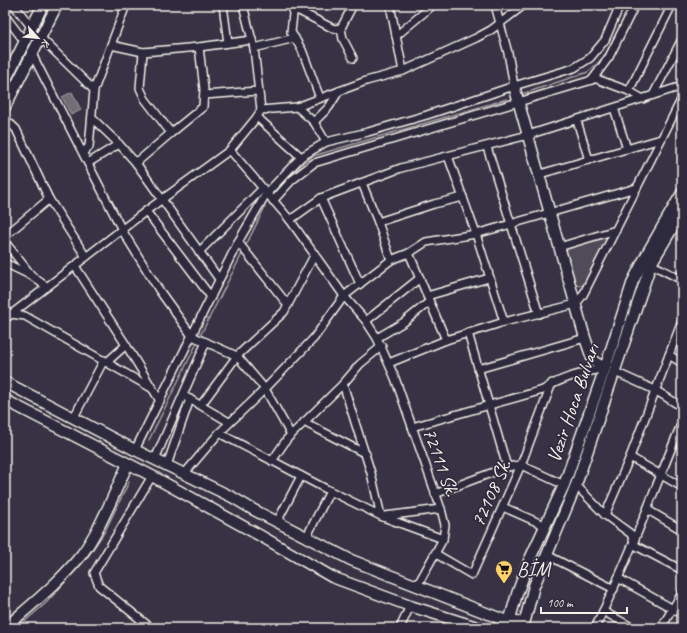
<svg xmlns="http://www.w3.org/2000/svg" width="687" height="633" viewBox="0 0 687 633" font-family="Caveat,sans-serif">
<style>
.green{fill:#504b59;stroke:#a29ea0}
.water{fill:#726e77;stroke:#a6a2a4}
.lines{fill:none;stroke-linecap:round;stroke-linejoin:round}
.stream{stroke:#a6a2a4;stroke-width:1.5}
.street-casing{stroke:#f4f1e8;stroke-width:10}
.secondary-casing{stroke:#f4f1e8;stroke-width:13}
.street{stroke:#2f2a3d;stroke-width:7}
.secondary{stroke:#2f2a3d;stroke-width:10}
.labels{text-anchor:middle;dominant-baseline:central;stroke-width:3.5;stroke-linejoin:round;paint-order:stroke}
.street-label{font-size:20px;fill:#f4f1e8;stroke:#2f2a3d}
.poi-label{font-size:20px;fill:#f4f1e8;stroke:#2f2a3d;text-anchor:start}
</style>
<rect width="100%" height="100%" fill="#373244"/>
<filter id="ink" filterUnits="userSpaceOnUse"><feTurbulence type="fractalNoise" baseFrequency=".025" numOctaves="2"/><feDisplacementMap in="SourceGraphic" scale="8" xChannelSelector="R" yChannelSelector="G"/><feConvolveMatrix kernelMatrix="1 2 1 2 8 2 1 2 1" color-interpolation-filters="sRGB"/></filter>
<g filter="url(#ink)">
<polygon class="green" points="604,235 606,238 606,241 584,285 580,286 576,285 574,282 564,247"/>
<polygon class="water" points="72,92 81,110 71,115 62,97"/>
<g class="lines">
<g class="stream">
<polyline points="522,94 588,72 598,63 609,50"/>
<polyline points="276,191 302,164 313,156 507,99"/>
<polyline points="246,245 265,207"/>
<polyline points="201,334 242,254"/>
<polyline points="149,440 196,345"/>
<polyline points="17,628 46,603 87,558 105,531 129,482"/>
</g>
<g class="street-casing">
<g id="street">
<polyline points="14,5 32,28"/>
<polyline points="223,5 228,43"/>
<polyline points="294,5 291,32 302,50 320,98"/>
<polyline points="495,5 508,53 514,86"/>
<polyline points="294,10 299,11 334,29 341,28 343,39 353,58"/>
<polyline points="5,16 25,42"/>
<polyline points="341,28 353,5"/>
<polyline points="396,36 433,5"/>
<polyline points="41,38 94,90"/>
<polyline points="111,45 143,52 199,47 252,40"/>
<polyline points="254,48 295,38"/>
<polyline points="32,54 122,230 159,290 192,336 237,356 265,389 291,435"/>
<polyline points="403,71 476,38 491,30 524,5"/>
<polyline points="594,78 629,91 643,99"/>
<polyline points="629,91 672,5"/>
<polyline points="204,95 258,91"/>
<polyline points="653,95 682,39"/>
<polyline points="297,107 314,122"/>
<polyline points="614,108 627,149"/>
<polyline points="261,110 297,107 366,81 403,71 390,5"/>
<polyline points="257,117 301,157"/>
<polyline points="92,118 119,144 136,163 219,279"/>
<polyline points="5,119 16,129 49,199 86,257"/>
<polyline points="577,121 589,160"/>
<polyline points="171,133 203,107 204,89 199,47"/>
<polyline points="326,142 314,122 329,107 339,91"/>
<polyline points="487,147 539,314"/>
<polyline points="230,150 290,220 344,296 366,321 377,338 395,378 441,509 445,525 443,539 417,586"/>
<polyline points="83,152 89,147 94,90 126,5"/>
<polyline points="448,156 476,234 504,322"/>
<polyline points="88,163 119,144"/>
<polyline points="136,163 171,133 145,99 140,88 143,52"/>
<polyline points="540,174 661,139"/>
<polyline points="362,183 378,222 434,204 463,197"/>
<polyline points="321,198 360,284"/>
<polyline points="273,201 292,180 314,163 592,80 609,57 635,5"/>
<polyline points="146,211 211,297"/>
<polyline points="290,220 321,198 401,168 528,135 682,86"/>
<polyline points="378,222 391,260"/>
<polyline points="5,236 49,199"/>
<polyline points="5,242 32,276 47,287"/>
<polyline points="238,242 288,305"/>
<polyline points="559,247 616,230"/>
<polyline points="199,252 262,189"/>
<polyline points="409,253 446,340"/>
<polyline points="5,263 30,275"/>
<polyline points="651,264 682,280"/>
<polyline points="75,266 126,345 160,401"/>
<polyline points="427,296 489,278"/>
<polyline points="5,311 11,314 25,316 153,389"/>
<polyline points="5,319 146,211 230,150 257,117 261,110 254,48 243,5"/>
<polyline points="366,321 420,278"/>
<polyline points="468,333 507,467"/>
<polyline points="377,338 404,322 429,302"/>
<polyline points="669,355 682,363"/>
<polyline points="107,362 126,345"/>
<polyline points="389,363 446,340 504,322 576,304 583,295 682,98"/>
<polyline points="478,369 585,338"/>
<polyline points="615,372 655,390 682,407"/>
<polyline points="343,384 371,473 381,516"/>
<polyline points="186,397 229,422"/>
<polyline points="201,405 237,356 284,312 315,254"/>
<polyline points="74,417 104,360"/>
<polyline points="304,422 366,454"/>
<path d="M412,427L543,390C561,377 583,373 605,368"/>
<polyline points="219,433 330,491 383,517 443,539"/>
<polyline points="135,450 238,242 266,194 301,157 326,142 368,132 427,115 514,86 574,68 590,58 605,40 620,5"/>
<polyline points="630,457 682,487"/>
<polyline points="155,459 206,342"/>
<polyline points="272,461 287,439 343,384 360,364 382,346"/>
<polyline points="167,465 190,399"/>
<polyline points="185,473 219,433 265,389 314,338 344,296 391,260 409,253 426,242 476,234 636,188"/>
<polyline points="576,485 605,515 631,534 636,546 682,570"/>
<polyline points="435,494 507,467 521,465 564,485"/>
<polyline points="503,507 546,526"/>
<polyline points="648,510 682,530"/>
<polyline points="605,515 630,457 682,321"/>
<polyline points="385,516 441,509"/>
<polyline points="277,522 301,476"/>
<polyline points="306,538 330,491"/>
<polyline points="436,554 472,575 521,465 552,383"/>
<polyline points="547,555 614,589"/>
<polyline points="618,578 682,614"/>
<polyline points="603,611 633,628"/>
<polyline points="151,628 99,586 94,573 152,476"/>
<polyline points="400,628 410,606"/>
<path d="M595,628C628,561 654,491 682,422"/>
<polyline points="661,628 682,593"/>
</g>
</g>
<g class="secondary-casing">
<g id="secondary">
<polyline points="5,81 43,5"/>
<polyline points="514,86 585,338 593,361 605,368"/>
<polyline points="5,107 57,5"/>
<path d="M5,382L135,450L232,497L252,509L351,560L509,622C515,619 520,621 523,627"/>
<polyline points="5,400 152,476 259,535 332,577 410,606 480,628"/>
<path d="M5,628C32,604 60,582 82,554C101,528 114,493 128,464"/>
<polyline points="505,628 509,622 517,594 529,561 564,485 605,368 633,281 649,250 682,193"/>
<polyline points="523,628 534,586 576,485 651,264 682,212"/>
</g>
</g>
<use href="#street" class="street"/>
<use href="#secondary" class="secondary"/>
</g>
</g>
<defs>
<g id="supermarket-pin" transform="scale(0.9)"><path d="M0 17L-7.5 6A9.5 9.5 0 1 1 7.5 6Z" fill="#ffd166" stroke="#2f2a3d"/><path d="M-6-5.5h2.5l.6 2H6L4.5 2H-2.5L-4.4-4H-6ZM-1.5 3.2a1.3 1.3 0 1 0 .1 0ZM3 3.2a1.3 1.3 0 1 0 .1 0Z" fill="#111"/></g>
</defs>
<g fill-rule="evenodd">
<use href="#supermarket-pin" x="504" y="569"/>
</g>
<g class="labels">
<g class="street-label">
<text transform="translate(573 403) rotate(-71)">Vezir Hoca Bulvarı</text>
<text transform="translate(441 462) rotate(70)">72111 Sk.</text>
<text transform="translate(491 493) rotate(-66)">72108 Sk.</text>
</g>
<g class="poi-label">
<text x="517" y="569">BİM</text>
</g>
</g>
<rect width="687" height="633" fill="none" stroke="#2f2a3d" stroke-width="20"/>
<rect x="10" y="10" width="667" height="613" fill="none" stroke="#f4f1e8" stroke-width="1.5" filter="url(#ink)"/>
<g transform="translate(38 38) rotate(117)" stroke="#2f2a3d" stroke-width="3" paint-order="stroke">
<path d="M0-3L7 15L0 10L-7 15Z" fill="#f4f1e8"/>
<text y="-6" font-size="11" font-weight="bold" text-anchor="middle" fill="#f4f1e8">K</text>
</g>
<path d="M541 607v6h86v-6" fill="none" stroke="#f4f1e8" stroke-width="2"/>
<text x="547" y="607" font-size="12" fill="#f4f1e8" stroke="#2f2a3d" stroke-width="3" paint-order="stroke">100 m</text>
</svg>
